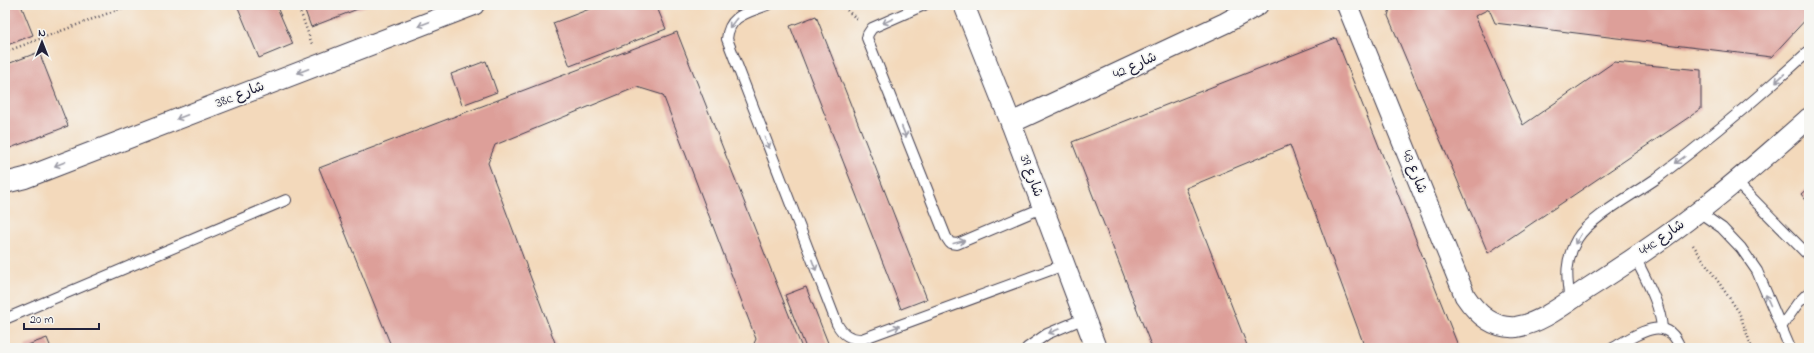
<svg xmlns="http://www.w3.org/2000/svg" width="1814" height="353" viewBox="0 0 1814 353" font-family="'Indie Flower','Playpen Sans Arabic',sans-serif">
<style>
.building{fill:#dd9f99}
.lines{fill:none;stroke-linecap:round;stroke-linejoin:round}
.service-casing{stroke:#413d4e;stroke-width:12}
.minor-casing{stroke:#413d4e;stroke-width:22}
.path{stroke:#413d4e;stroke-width:2.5;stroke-dasharray:1 3;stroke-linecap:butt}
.service{stroke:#fff;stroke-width:10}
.minor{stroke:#fff;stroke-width:20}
.oneway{stroke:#9c9ca7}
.labels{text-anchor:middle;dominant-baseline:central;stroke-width:3.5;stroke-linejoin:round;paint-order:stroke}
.street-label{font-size:14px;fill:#22223b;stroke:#f6f6f2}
</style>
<rect width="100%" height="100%" fill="#f6f6f2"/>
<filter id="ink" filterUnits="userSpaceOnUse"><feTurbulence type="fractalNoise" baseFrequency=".025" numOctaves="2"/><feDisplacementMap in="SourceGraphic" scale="8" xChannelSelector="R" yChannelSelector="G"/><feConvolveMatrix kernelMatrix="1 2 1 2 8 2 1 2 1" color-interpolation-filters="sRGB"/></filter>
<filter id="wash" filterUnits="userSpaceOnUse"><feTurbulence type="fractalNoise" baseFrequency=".012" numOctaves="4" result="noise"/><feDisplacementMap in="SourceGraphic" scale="16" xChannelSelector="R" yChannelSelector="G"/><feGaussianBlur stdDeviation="0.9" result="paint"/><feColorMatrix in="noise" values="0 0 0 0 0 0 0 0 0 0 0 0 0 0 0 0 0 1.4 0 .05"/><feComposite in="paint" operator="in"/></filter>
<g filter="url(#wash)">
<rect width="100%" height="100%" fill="#f3d9bb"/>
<g id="blocks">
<g class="building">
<polygon points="5,5 21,5 33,35 5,46"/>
<polygon points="237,5 276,5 293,44 259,58"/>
<polygon points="303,5 368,5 311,27"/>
<polygon points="600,5 656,5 666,29 570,66 553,23"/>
<polygon points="1391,5 1809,5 1809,16 1771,57 1495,23 1489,9 1475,16 1523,125 1614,62 1701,70 1701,109 1488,253 1388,16"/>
<polygon points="816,16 927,299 901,309 790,26"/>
<polygon points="677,32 802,348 752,348 756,339 663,95 637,87 495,145 488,163 557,348 392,348 319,168"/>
<polygon points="1336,38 1459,348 1365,348 1290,145 1186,188 1248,348 1152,348 1072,142"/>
<polygon points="39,52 68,126 5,150 5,65"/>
<polygon points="486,61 497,92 462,105 451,74"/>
<polygon points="1809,187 1809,204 1801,194"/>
<polygon points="806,287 830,348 806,348 785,295"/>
<polygon points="47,338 51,348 26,348 25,346"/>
</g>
</g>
</g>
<g filter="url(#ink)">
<use href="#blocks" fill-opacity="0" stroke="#413d4e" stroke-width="1"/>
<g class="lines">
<g class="service-casing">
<g id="service">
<path d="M767,5C747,13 729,15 727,39L837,324C843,335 850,339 862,339L1064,265"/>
<polyline points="924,5 872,28 868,34 867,38 946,237 950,243 957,244 1042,208"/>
<polyline points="1735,181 1807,254"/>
<polyline points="1699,212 1722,228 1741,248 1757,271 1790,348"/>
<path d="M1635,257C1646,280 1660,303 1662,328"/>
<path d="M1570,300C1566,277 1565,260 1577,239C1589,218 1636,193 1657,178C1710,138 1760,96 1809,51"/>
<polyline points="5,319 286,200"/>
<polyline points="1781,327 1798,303 1809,292"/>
<polyline points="1027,348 1047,334 1085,318"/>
<path d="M1613,348C1635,336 1667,311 1680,348"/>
</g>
</g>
<g class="minor-casing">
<g id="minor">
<polyline points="964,5 1011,123 1096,348"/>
<path d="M1347,5L1465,296C1477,314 1493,329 1516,327C1543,323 1568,301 1590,287C1627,263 1664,239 1698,212C1736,183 1773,150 1809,118"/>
<polyline points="1011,123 1225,23 1258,5"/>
<polyline points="5,183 25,178 474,5"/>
</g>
</g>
<g class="path">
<polyline points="298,5 312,44"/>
<polyline points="841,5 857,19"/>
<polyline points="5,52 130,5"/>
<polyline points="1693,245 1739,312 1752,348"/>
</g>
<use href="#service" class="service"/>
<use href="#minor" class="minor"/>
</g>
<defs><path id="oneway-shaft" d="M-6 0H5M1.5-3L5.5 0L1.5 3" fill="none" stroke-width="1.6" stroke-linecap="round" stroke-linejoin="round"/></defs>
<g class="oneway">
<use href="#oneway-shaft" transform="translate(888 21) rotate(155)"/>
<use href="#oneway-shaft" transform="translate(733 23) rotate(128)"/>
<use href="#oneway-shaft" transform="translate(424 24) rotate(159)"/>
<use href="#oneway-shaft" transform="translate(303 71) rotate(159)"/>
<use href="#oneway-shaft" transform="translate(1780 78) rotate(137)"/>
<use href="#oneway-shaft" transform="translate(182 117) rotate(159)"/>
<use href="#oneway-shaft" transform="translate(904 132) rotate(68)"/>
<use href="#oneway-shaft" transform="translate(767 143) rotate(69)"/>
<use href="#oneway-shaft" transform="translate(1680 160) rotate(143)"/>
<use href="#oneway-shaft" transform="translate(60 164) rotate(159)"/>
<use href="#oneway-shaft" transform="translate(1578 239) rotate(122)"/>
<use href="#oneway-shaft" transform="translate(959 242) rotate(-14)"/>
<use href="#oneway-shaft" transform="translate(814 265) rotate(69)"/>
<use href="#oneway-shaft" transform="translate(1768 300) rotate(-114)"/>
<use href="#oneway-shaft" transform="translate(894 328) rotate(-20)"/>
<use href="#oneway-shaft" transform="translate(1054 331) rotate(157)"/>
</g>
</g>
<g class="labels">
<g class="street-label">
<text transform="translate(1135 66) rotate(-25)">شارع 42</text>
<text transform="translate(240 95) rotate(-21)">38c شارع</text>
<text transform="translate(1414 172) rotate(68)">شارع 43</text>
<text transform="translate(1031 176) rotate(70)">شارع 39</text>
<text transform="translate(1662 238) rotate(-35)">44c شارع</text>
</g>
</g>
<rect width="1814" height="353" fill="none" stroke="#f6f6f2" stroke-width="20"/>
<g transform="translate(42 42)" stroke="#f6f6f2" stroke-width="3" paint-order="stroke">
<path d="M0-3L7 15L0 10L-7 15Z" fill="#22223b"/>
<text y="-6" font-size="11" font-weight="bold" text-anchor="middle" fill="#22223b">N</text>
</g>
<path d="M24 323v6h75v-6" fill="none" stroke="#22223b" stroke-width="2"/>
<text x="30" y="323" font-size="12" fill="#22223b" stroke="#f6f6f2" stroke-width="3" paint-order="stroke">20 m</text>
</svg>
